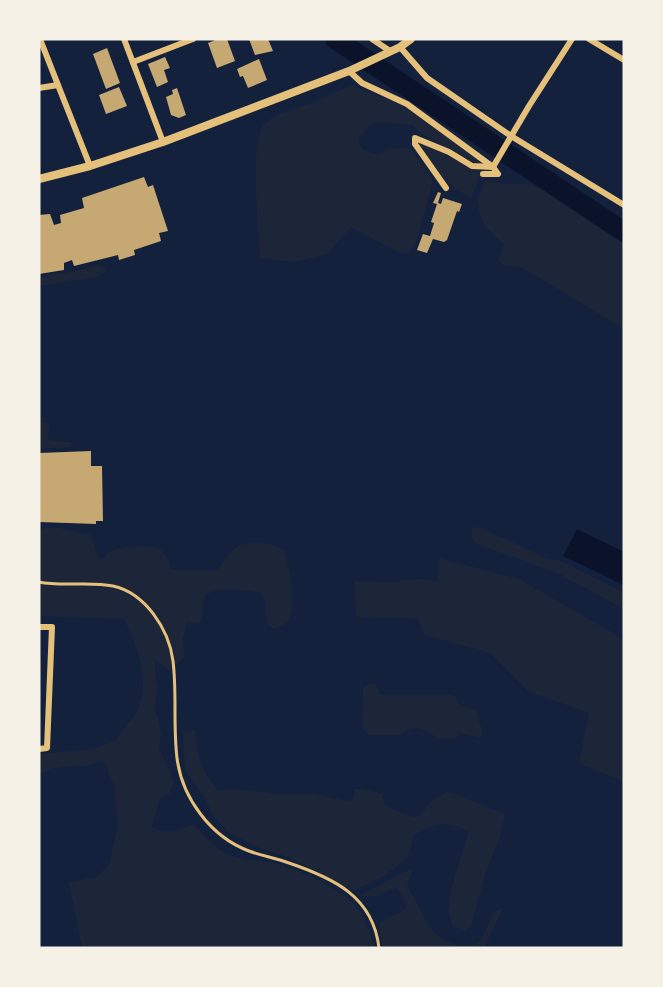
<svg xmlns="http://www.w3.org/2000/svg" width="663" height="987" viewBox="0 0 663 987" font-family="'Titillium Web',sans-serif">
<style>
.green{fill:#1d2539}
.water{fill:#0b132b}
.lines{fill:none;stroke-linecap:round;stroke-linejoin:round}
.river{stroke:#0b132b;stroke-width:20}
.building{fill:#c6a872}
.service{stroke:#e5c07b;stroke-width:3}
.minor{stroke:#e5c07b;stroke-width:6}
.tertiary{stroke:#e5c07b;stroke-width:8}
</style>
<rect width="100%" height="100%" fill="#14213d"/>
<g class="green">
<path d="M353,86L405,106L485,164L472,163L422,134L412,125L374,122L367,128L358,141L362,149L377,155L391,148L411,149L429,174L433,182L415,245L407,254L398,252L351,227L327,254L294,262L260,258C259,234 249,142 264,125C276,112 299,108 315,102C328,96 339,89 353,86Z"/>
<path d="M417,142L445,152L465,165L479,170L481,174L471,197C446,187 432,164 417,142Z"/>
<polygon points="485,180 515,185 525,183 539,188 578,207 624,237 624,329 521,267 505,266 499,260 503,244 484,225 479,211 477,200"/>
<polygon points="97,265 103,266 105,269 105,272 96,277 39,286 39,277 75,271"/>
<polygon points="39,422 49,423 48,439 53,441 71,442 72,447 39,449"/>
<polygon points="473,527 481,528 548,559 559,560 624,593 624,609 559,574 475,543 471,537"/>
<path d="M47,528H60L90,535L99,559H103C105,557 107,554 109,552C118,547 147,544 156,548C166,551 169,562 172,570H218C223,562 229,552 237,547C248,539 274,543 284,550C290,567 298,608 287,623L273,629L267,624L265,599L261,593C244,590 221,587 206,594C200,605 206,612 199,622L194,624L187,622L183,638L184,657L170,671L157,661L155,663V676L158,686L154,709L159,720L161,735L159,748L174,781L169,794L160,799L152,827C167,836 178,831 193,824C205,836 216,851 233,856C244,861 261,860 274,863C300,870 346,890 361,913C368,924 371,936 374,948H82L69,882L97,877L109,865L118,825L114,783L110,777L105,762L100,761L85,766L59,767L39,774V754L93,749L117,739C121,728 131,723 136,713C151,683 139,648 124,619L39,616V530Z"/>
<path d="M439,558L519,579L615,634L624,643V782L579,763L589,713L528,691L490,653L425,635L418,619C397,617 377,619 356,616L355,581L393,582L418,579L438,581Z"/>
<path d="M369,683L375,684L381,695H452L456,697L457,702L462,706L476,710L483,734L480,738L460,733L455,739H438C426,729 413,723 401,735H369L362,728L363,689Z"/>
<path d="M195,730C197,756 201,770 218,790L239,789L275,794H315L352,802L355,789H364L382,794L385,806L414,817L421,815L430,802L447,792L461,796L505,814L500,837L486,871L471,926L465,931L453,927L448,911L451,890L469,831C445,820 434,823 413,836C412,842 412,849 408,855C396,872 373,881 354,891L291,858L262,849L231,834L213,816L206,800L185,770L183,731Z"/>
<path d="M413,868L407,886C425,912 425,939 461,946C469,947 477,945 482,938C486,932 491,916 494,912C496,910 500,910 503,908L484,948H383L379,928L380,922L406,909L405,901L397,887L377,896H358Z"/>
</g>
<polygon class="water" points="577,529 624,552 624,585 563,556"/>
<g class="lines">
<polyline class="river" points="335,39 624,232"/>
</g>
<g class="building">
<polygon points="218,39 227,39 235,61 217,68 208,43"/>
<polygon points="249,39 268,39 273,51 255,55"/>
<polygon points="107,48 120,83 106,89 93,54"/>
<polygon points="165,57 170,68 164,70 168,82 157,87 148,64"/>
<polygon points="259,59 267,80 248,88 243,76 240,77 237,69"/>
<polygon points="119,87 127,106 106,114 99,95"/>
<polygon points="177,88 186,115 179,118 171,115 166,97 173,94 172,90"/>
<polygon points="144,177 148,187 153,185 168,231 159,233 161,241 134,250 135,255 119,260 118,255 74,266 72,260 64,263 64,270 39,274 39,215 50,214 54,225 61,223 60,215 84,208 82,198"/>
<polygon points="438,192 441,193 438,203 441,204 443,198 462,204 459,212 457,211 447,240 444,242 433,239 427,253 417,250 423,234 430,236 434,223 431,222 437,204 433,203"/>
<polygon points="91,451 91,466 102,466 103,521 96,521 96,524 39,522 39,453"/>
</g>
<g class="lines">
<path class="service" d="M39,582C63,587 89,581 113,586C145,593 169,629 173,661C177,693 173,726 177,758C182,798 211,837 249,851C262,856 276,858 289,863C333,878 373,896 379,948"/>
<g class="minor">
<polyline points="40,39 58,85"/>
<polyline points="124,39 163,142"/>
<polyline points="372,39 390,51"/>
<polyline points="589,39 624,60"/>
<polyline points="400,47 427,78 511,136 624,205"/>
<polyline points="133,62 193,39"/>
<polyline points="349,71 362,83 407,104 493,167 498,174 483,174"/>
<polyline points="39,88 58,85 90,166"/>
<polyline points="493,167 529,106 572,39"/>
<polyline points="446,188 415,144 415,138 449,152 472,166 493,167"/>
<polyline points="39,627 52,627 47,748 39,749"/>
</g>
<polyline class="tertiary" points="39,179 90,166 163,142 349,71 400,47 411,39"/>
</g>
<rect width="663" height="987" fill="none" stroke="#f6f1e7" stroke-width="81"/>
</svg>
